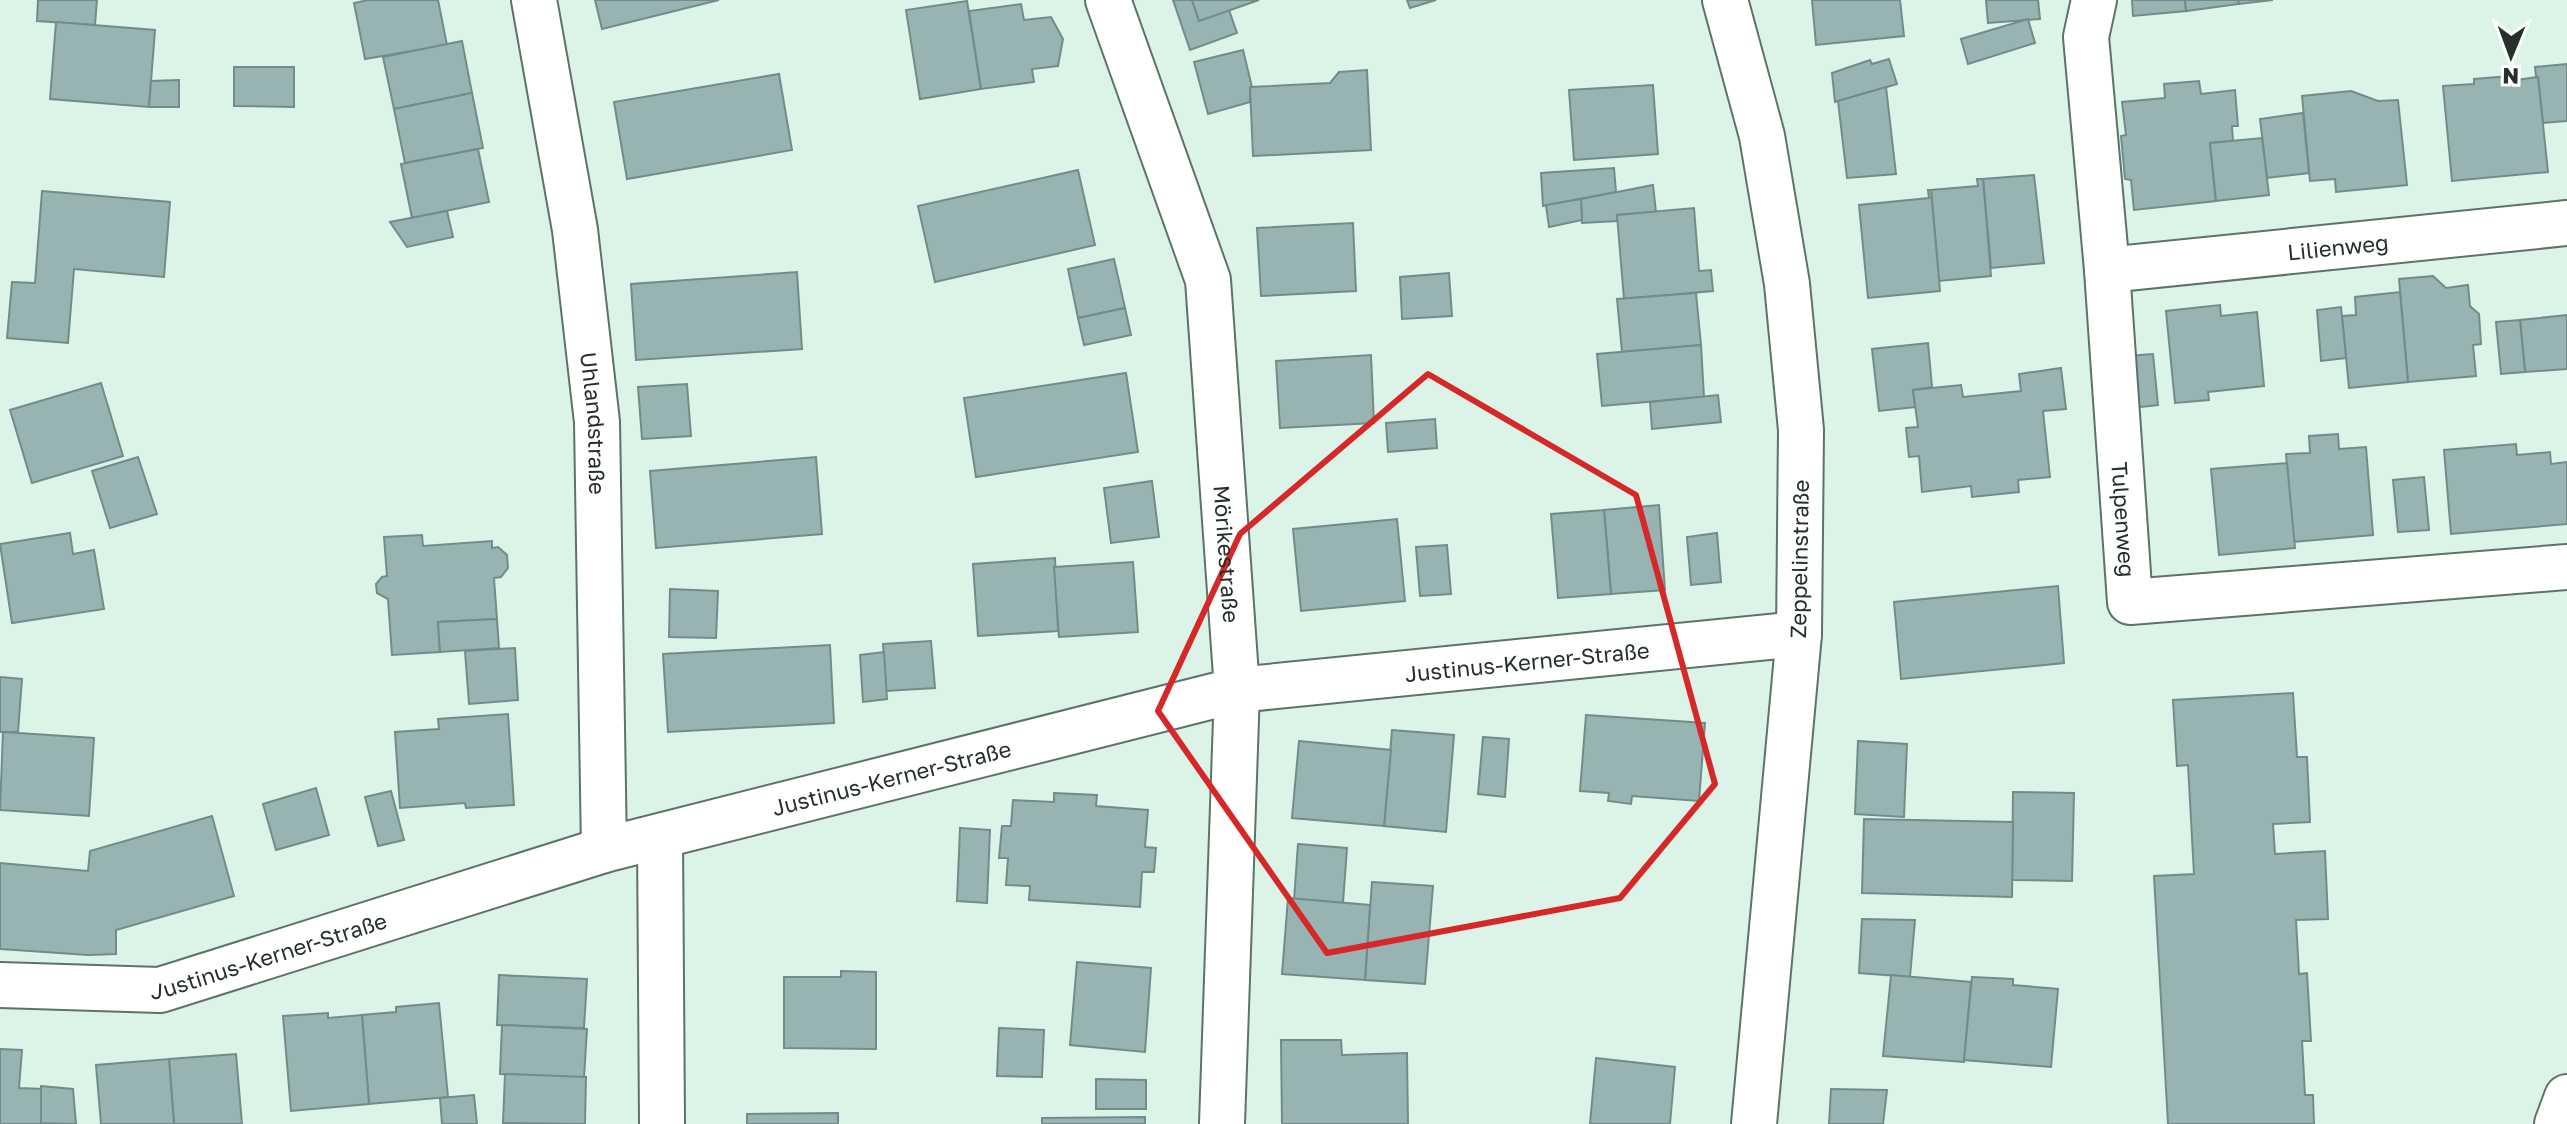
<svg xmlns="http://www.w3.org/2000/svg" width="2567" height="1124" viewBox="0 0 2567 1124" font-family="'Golos Text',sans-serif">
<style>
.building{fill:#98b4b2;stroke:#718c8a;stroke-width:2}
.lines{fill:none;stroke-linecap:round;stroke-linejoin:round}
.minor-casing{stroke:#5d7368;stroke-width:48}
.minor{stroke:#fff;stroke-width:44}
.marked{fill:none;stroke:#d62828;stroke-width:6;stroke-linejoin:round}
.labels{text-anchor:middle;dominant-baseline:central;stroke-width:6;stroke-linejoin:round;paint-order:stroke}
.street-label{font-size:22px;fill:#26302b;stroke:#fff}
</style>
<rect width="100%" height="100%" fill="#dcf4e7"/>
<g class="building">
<polygon points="38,0 97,0 95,25 37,21"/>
<polygon points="368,0 438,0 447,45 365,59 354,3"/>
<polygon points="595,0 719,0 602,29"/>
<polygon points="1173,0 1192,0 1199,21 1229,10 1237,33 1190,50"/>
<polygon points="1192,0 1259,0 1199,21"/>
<polygon points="1407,0 1436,0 1410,8"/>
<polygon points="1812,0 1900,0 1904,36 1816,45"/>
<polygon points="1986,0 2038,0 2040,19 1988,23"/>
<polygon points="2132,0 2185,0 2186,11 2133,16"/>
<polygon points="2185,0 2238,0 2239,4 2186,11"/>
<polygon points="2238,0 2273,0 2239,4"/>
<polygon points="967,1 981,89 920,99 906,10"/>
<polygon points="1021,4 1024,20 1051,17 1063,39 1058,66 1032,69 1034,82 981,89 969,11"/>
<polygon points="2028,19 2035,43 1968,64 1961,39"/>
<polygon points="56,22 155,30 149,107 50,99"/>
<polygon points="462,41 472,93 394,109 383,57"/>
<polygon points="1243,50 1252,87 1250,87 1250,102 1208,114 1194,62"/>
<polygon points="1889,59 1897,84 1835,102 1832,73 1870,60 1872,64"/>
<polygon points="2567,64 2567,121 2543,123 2538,77 2536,77 2535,67"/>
<polygon points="234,67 294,67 294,107 234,106"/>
<polygon points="1367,70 1371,150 1253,156 1250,87 1330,83 1339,72"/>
<polygon points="779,74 792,150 627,179 614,102"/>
<polygon points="2509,76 2509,81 2538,77 2548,172 2452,181 2443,86 2474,84 2474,79"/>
<polygon points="179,80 179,107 149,107 151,81"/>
<polygon points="2199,81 2201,94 2235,90 2238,126 2232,126 2233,141 2210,143 2216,201 2134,210 2131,180 2125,179 2121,136 2126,135 2122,102 2165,98 2164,84"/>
<polygon points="1653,85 1658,154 1574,160 1569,90"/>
<polygon points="1886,87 1896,174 1847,178 1838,101"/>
<polygon points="2351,91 2378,101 2398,100 2407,185 2336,192 2335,179 2310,181 2302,96"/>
<polygon points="472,93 483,148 405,163 394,109"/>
<polygon points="2303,113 2309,173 2267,178 2260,119"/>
<polygon points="2262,138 2269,195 2216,201 2210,143"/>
<polygon points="478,149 489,202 412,218 401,164"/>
<polygon points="1614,168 1616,192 1543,206 1541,173"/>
<polygon points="1078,170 1095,245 935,282 918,206"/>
<polygon points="2034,175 2044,263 1991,268 1983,179"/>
<polygon points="1977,179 1983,179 1991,276 1939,281 1931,190 1978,186"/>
<polygon points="1653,185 1656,212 1617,215 1617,221 1582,223 1581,199"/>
<polygon points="1928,190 1931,190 1940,291 1868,298 1859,205 1929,198"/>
<polygon points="42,191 170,202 164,277 74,269 68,343 7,338 12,282 35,283"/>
<polygon points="1581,199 1582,220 1549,227 1546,205"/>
<polygon points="1694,208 1699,271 1711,270 1713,291 1624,299 1617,215"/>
<polygon points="447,211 453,237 407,247 390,222"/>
<polygon points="1353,223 1356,291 1261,296 1257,228"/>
<polygon points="1114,259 1125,308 1078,318 1068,269"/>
<polygon points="797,272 802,349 636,360 631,284"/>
<polygon points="1449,273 1452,316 1402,319 1400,277"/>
<polygon points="2433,276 2446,288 2468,285 2470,306 2479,314 2481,344 2473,345 2476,376 2408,382 2399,279"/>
<polygon points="2400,292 2408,382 2349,388 2342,316 2356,315 2355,297"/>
<polygon points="1696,293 1701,345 1622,352 1617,299"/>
<polygon points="2220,305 2221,316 2257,312 2264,386 2208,392 2209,400 2175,403 2166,311"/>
<polygon points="2341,307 2346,358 2321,361 2317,310"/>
<polygon points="1125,308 1131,335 1084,345 1078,318"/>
<polygon points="2567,315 2567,369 2525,372 2520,320"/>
<polygon points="2520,320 2525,372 2501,374 2496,322"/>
<polygon points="1928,343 1932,387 1913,390 1915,407 1879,411 1872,349"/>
<polygon points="1701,345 1704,397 1602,406 1597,354"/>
<polygon points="2153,354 2158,405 2132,408 2127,356"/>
<polygon points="1371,355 1374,423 1280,428 1276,361"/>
<polygon points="2061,368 2066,409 2043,411 2050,477 2018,480 2019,492 1972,497 1971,486 1922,492 1919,456 1909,457 1906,428 1918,427 1913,390 1961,385 1963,397 2021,391 2019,374"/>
<polygon points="1126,373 1138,452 976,477 964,398"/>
<polygon points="101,383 123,456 32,483 10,410"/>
<polygon points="687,384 691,436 642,439 638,387"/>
<polygon points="1718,395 1721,422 1652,429 1650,402"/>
<polygon points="1435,419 1437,448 1388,452 1386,423"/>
<polygon points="2338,434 2339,449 2366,447 2373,535 2293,542 2286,454 2310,453 2309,436"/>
<polygon points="2516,444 2517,455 2550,452 2551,464 2567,462 2567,524 2451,534 2444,450"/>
<polygon points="138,457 157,514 110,528 92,471"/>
<polygon points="816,457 822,534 656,548 650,471"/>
<polygon points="2287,463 2295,548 2219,555 2211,469"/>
<polygon points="2424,477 2429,530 2398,532 2393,480"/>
<polygon points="1152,481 1159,537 1111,543 1104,488"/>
<polygon points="1659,505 1665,590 1611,594 1604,510"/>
<polygon points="1604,510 1611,594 1558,598 1551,514"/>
<polygon points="1397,519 1405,601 1301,611 1293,529"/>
<polygon points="70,533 73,554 94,550 104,609 12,623 0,544"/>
<polygon points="1717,533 1721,582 1691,585 1687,537"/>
<polygon points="422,535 423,546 492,541 492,548 498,547 507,555 508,568 501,577 494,578 497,619 438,622 440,652 392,655 388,599 377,593 376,584 382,577 387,576 384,537"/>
<polygon points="1447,545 1451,594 1420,596 1416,547"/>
<polygon points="1055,558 1058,631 978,636 973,564"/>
<polygon points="1133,562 1138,632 1059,637 1054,567"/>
<polygon points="2058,586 2064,663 1901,679 1894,602"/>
<polygon points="670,589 718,591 716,638 669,637"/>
<polygon points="497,619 499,648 440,652 438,622"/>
<polygon points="931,641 935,688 886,691 883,644"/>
<polygon points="830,645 834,723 668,732 663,654"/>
<polygon points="515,648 518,700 469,704 465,651"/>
<polygon points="884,652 887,699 863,702 860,655"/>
<polygon points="0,677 22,679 18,732 0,732"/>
<polygon points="2293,693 2297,757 2307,757 2310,822 2273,824 2275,854 2325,851 2328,919 2296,920 2299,974 2307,973 2311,1041 2302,1041 2305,1095 2313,1095 2314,1124 2168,1124 2154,876 2194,874 2188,765 2177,766 2173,700"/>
<polygon points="508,714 514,805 466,808 465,803 400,808 395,732 439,729 438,719"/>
<polygon points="1586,715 1705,723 1699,801 1632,796 1631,804 1608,801 1609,793 1580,791"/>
<polygon points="1392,730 1454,735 1446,832 1384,826"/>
<polygon points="3,732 94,738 89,816 0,810"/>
<polygon points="1483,737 1509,739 1505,797 1478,794"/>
<polygon points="1299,741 1391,750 1384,826 1292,818"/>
<polygon points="1858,741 1907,744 1904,817 1855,814"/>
<polygon points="316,788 329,835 276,850 263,804"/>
<polygon points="391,791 404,840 378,846 365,797"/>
<polygon points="2013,792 2074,793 2072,881 2012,880"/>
<polygon points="1054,793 1097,795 1096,806 1148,810 1145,847 1156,848 1154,872 1142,872 1140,907 1029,900 1030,886 1006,885 1008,858 999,858 1002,826 1011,826 1013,800 1054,802"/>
<polygon points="212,816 234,896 116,930 116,954 88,955 0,949 0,863 88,871 90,851"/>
<polygon points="1864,819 2013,822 2012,897 1862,893"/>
<polygon points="960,828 990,830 987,903 957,901"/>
<polygon points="1298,844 1347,848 1343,903 1294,900"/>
<polygon points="1372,882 1433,886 1425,984 1365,980"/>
<polygon points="1288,898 1370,905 1365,980 1282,974"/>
<polygon points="1862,919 1915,920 1910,977 1859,973"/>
<polygon points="1077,962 1151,968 1145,1052 1070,1045"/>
<polygon points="841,971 876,972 876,1049 784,1048 784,977 841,977"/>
<polygon points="499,975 587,979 584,1028 497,1025"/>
<polygon points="1891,975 1971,982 1964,1062 1883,1056"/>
<polygon points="1972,977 2013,979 2013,985 2058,989 2051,1067 1964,1060"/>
<polygon points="439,1003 448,1097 369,1104 362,1015 396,1012 396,1007"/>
<polygon points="328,1013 328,1018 362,1015 369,1104 291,1111 283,1016"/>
<polygon points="502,1025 587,1029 584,1078 500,1074"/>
<polygon points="999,1028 1044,1030 1042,1077 997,1076"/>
<polygon points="1281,1040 1341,1040 1342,1055 1407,1053 1408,1124 1282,1124"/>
<polygon points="0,1049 22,1050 19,1088 43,1089 41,1123 54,1124 0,1124"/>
<polygon points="236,1054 242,1124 174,1124 169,1059"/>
<polygon points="1596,1058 1675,1067 1670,1124 1590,1124"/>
<polygon points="169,1059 174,1124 101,1124 96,1065"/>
<polygon points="505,1074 586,1077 585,1124 503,1123"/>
<polygon points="1096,1079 1146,1080 1146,1109 1096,1109"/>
<polygon points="41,1086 73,1089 76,1124 41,1123"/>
<polygon points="1831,1089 1887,1090 1883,1124 1829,1124"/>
<polygon points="474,1095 477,1124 442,1124 440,1098"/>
<polygon points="838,1113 838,1124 747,1124 747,1114"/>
<polygon points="1145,1117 1145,1124 1042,1124 1042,1118"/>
</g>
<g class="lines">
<g class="minor-casing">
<g id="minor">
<path id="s1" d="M534,0L575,230L597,422L604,850"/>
<path id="s2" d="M1108,0L1208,280L1237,690L1222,1124"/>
<polyline points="1725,0 1762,136 1787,284 1801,430 1799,634 1754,1124"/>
<path id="s3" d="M2094,0L2086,37L2107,270L2130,602L2567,567"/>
<path id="s4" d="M2107,270L2567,223"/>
<polyline points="660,838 662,1124"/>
<path id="s5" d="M0,985L160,990L604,850L1237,690L1799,634"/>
<polyline points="2557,1124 2567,1097"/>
</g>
</g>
<use href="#minor" class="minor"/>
</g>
<path class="marked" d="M1428,374L1636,495L1715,784L1620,898L1327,953L1158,711L1240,534Z"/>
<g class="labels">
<g class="street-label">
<text stroke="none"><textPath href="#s4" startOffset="232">Lilienweg</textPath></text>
<text stroke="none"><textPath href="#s1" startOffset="428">Uhlandstraße</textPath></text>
<text stroke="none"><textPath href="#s3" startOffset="522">Tulpenweg</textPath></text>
<text stroke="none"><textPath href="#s2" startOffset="572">Mörikestraße</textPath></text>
<text transform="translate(1799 559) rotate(-89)">Zeppelinstraße</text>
<text stroke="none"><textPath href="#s5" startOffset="1570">Justinus-Kerner-Straße</textPath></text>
<text stroke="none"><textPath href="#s5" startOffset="922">Justinus-Kerner-Straße</textPath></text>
<text stroke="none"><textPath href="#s5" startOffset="274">Justinus-Kerner-Straße</textPath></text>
</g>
</g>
<g transform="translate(2511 56) rotate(181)" stroke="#ffffff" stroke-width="6" paint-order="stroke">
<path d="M0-6L14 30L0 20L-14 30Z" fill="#26302b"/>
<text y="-12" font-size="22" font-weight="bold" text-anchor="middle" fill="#26302b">N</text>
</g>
</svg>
